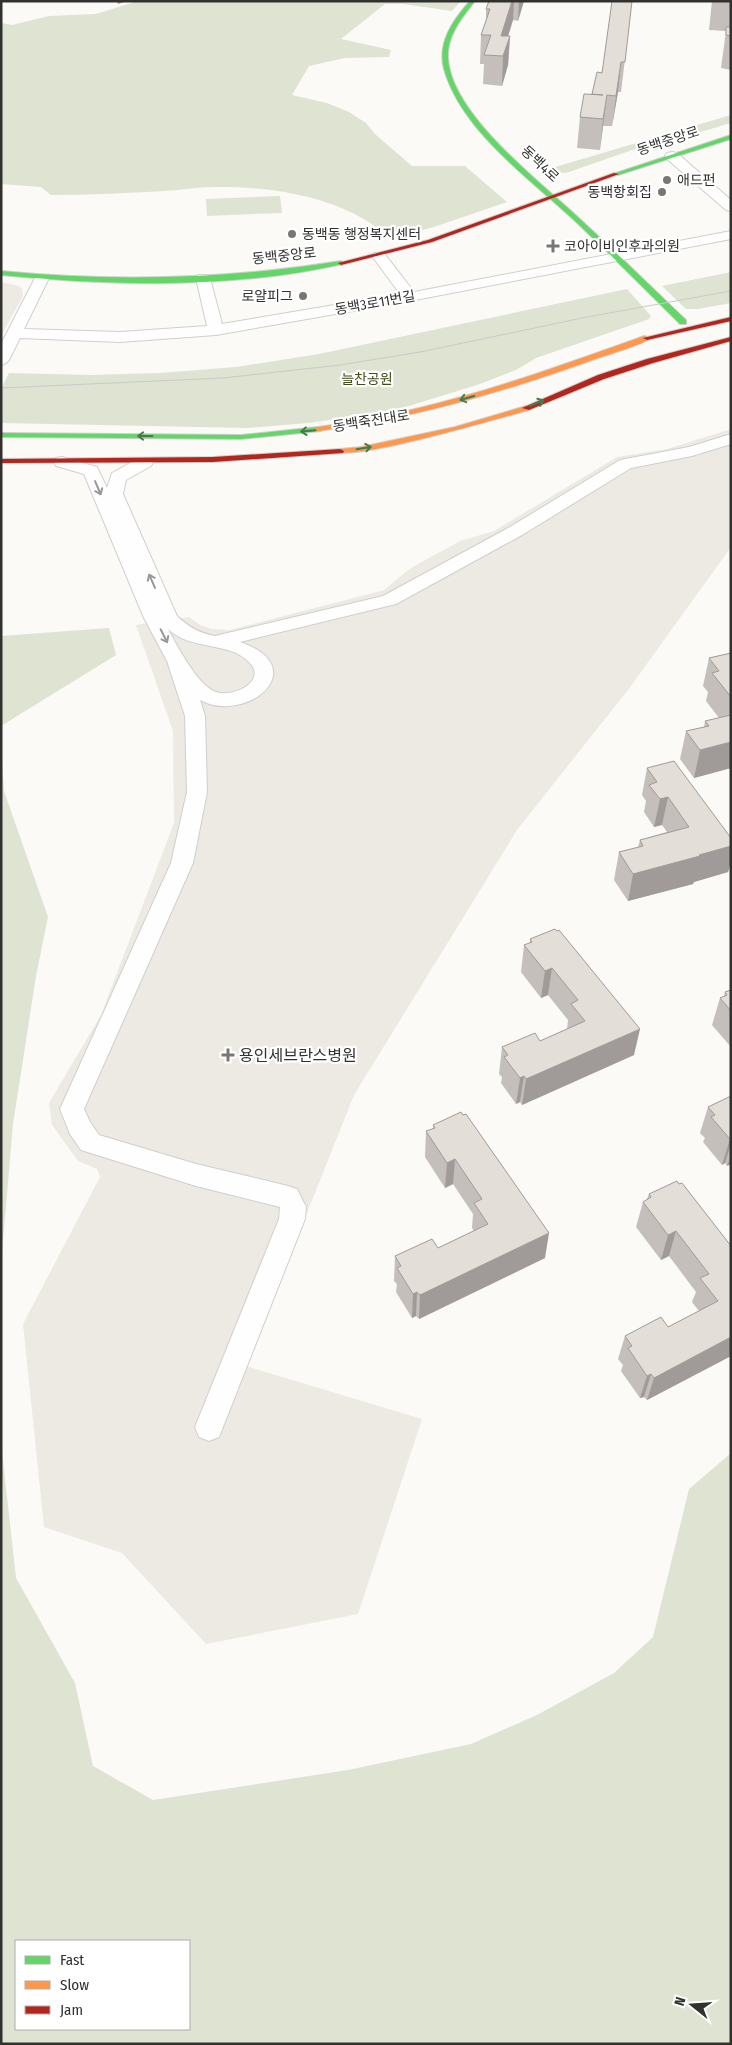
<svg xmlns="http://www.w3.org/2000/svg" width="732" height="2045" viewBox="0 0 732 2045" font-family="'Fira Sans Condensed','Noto Sans KR',sans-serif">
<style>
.built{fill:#eceae3}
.green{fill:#dee3d2;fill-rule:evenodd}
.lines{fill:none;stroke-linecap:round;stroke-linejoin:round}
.street-casing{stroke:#cfcfcc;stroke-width:2}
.fast-casing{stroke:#cfcfcc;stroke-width:2}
.slow-casing{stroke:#cfcfcc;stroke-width:2}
.jam-casing{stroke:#cfcfcc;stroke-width:2}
.street{fill:#fefefe;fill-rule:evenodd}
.fast{fill:#63d668;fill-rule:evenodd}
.slow{fill:#ff974d;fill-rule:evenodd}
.jam{fill:#b3261e;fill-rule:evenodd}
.tram{stroke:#cacac8;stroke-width:1}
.wall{fill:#c4bfbb}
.shaded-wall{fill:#a09b98}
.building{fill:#e4ded9;stroke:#a09b98}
.oneway{stroke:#487b49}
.oneway2{stroke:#989896}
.poi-dot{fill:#787775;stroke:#fff;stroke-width:2}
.labels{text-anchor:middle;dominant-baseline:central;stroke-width:4.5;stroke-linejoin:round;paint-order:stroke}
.far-street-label{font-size:14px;fill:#31312f;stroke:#fff}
.far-poi-label{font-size:14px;fill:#31312f;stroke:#fff;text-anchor:start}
.far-park-label{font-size:14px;fill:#414c17;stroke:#fff}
.poi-label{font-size:16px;fill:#31312f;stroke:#fff;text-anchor:start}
</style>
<rect width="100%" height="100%" fill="#fbfaf7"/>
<g class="built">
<polygon points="1,282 19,286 22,289 23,296 1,336"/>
<polygon points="731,429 731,547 631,686 517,830 354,1095 246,1366 422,1419 358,1614 206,1644 122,1553 44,1527 23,1324 100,1177 97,1169 78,1161 52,1125 49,1103 101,1015 174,823 173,731 136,625 189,617 200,625 212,629 230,630 384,590 411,568 460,541 494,531 617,457 667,449"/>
</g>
<g class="green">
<path d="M138,1H461L452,11L403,4H385L341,39L391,50L389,57L345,58L309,66L292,95L327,103L349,112L366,123L375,134L412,166H465L507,202L434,227L389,238C346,197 271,186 214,187C198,187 181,190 165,191C127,193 89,195 51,195L41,187L1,184V23L12,25L49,16L96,14Z"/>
<polygon points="731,115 731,123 697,133 661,140 566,173 548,172 545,170"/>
<polygon points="280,196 282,213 207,216 206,199"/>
<polygon points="731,272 731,303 698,309 686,309 662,286"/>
<polygon points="627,289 651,316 649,319 536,358 516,370 480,384 409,406 373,414 308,423 248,428 1,423 1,389 9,373 91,375 160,373 236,367 319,354"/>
<polygon points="109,628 116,655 1,726 1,636"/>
<polygon points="1,744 4,791 48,917 36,976 13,1124 1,1264"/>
<path d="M1,1443L16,1578L75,1683L93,1766L153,1800L348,1770L471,1744L537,1715L614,1673L653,1637L689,1489L731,1453V2044H1ZM189,1941V2029H16V1941Z"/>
</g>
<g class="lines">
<g class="street-casing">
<g id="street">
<polygon points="672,152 677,153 731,200 731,211 726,210 667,159 665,156 667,153"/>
<polygon points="731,231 731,239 410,301 216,335 120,342 20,338 9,360 6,363 1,365 1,344 35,278 37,275 47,275 49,278 24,329 120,332 207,326 196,278 198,275 208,275 210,278 222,324 400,294 372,256 374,253 384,253 414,292"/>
<path d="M731,434V444L692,456L631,468L522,535L396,604L240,642C315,668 246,725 200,700L205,716L207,792L193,863L84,1109L90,1122L99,1135L196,1164L288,1186L297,1189L306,1207L305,1219L219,1437L209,1441L199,1437L195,1427L279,1219L280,1207L196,1186L81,1150L70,1134L60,1109L171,863L187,792L185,716L167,661L144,618L84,474L56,466L54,462L56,458L62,457L97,467L107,488L112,473L139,458H151L153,462L151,466L126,480L123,494L177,616C188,627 199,633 215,636L383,596L510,527L620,460L689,447ZM168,629C191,651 229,641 249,662C268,681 234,698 216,692C198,686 177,646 168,629Z"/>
</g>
</g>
<g class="fast-casing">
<g id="fast">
<path d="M470,1H475C462,18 447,35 448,58C451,115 542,183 581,220C617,253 651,287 686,320V324H680C645,289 610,254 574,220C530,179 461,130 444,69C437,43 453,20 470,1Z"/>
<polygon points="731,135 731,139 618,175 613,174"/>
<path d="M341,261L344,263L343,264C232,289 114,286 1,275V271C115,282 228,279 341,261Z"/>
<polygon points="318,427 321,427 321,431 241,439 1,437 1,433 241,435"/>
</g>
</g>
<g class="slow-casing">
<g id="slow">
<path d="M644,336L651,338C640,346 602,356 587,362C499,393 411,419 318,431L314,429L318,427C434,412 535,375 644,336Z"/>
<path d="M526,406H529V410C503,417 351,462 336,451L340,449L361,447L455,427Z"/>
</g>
</g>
<g class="jam-casing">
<g id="jam">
<polygon points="614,173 619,174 432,242 341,265 338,263 428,240"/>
<polygon points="731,317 731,321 647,340 643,338"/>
<polygon points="731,337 731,341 653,363 604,379 529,410 522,408 598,375 647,359"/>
<polygon points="340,449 344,451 343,453 213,462 1,463 1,459 213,457"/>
</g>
</g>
<use href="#street" class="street"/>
<use href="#fast" class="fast"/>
<use href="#slow" class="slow"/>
<use href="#jam" class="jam"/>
<polyline class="tram" points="1,388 223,378 340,365 420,352 587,317 731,291"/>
</g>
<g class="wall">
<polygon points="489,1 524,1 518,21 513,20 508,36 510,36 508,65 502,86 483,84 484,64 480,64 481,35 486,22 486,9"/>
<polygon points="632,1 621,92 618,92 612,126 603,126 600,150 577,148 580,117 592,94"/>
<polygon points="712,1 731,1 731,70 721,68 726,31 709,30"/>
<polygon points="731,653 731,768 694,778 680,759 686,731 704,727 705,721 719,718 706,701 708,692 703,686 709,658"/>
<polygon points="647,768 731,838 731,862 728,872 694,882 693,884 628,901 614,880 619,852 638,847 640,840 667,832 662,825 654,827 644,812 646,801 642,795"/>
<polygon points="530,939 634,1055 522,1105 520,1102 516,1104 501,1083 502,1077 499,1074 502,1047 540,1041 567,1029 568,1020 548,995 541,998 521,972 524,945 530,943"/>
<polygon points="731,990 731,1047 712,1025 720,998 724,996 725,992"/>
<polygon points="731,1096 731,1164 727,1166 725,1163 722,1165 703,1142 705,1138 700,1133 708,1107"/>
<polygon points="433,1125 545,1258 419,1319 416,1316 412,1318 396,1292 397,1284 394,1281 395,1256 438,1248 474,1231 472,1228 473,1214 453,1184 445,1188 425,1157 426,1131 433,1129"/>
<polygon points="649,1194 731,1246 731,1356 647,1400 644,1397 640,1398 621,1371 623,1365 618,1359 625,1336 668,1327 699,1311 692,1302 696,1292 669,1256 661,1260 636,1227 643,1202 647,1199"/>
</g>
<g class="shaded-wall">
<polygon points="117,1 127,1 118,4"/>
<polygon points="512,1 514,1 513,20 502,56 501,36"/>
<polygon points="519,1 524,1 518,21"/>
<polygon points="510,36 508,65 502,86 503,56"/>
<polygon points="621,62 618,92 612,126 616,96"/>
<polygon points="607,95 603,126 600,150 603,119"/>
<polygon points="731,742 731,768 694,778 700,750"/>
<polygon points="668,797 662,825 654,827 660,799"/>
<polygon points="731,846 731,862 728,872 694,882 693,884 628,901 633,874"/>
<polygon points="552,968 548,995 541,998 545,971"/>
<polygon points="640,1029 634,1055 522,1105 526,1079"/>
<polygon points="524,1076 520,1102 516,1104 520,1078"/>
<polygon points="730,1139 731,1139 731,1144 725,1163 722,1165"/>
<polygon points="731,1156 731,1164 727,1166"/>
<polygon points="455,1159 453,1184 445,1188 447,1163"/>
<polygon points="676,1231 669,1256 661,1260 668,1235"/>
<polygon points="549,1233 545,1258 419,1319 420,1295"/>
<polygon points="417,1292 416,1316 412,1318 413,1294"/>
<polygon points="731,1337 731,1356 647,1400 654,1378"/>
<polygon points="651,1374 644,1397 640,1398 647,1376"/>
</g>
<g class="building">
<polygon points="489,1 512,1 501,36 510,36 503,56 484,55 491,35 481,35 490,9 486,9"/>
<polygon points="612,1 632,1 625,62 621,62 616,96 607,95 603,119 580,117 584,94 603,95 592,94 597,72 602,73"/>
<polygon points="726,27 731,27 731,36 726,35"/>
<polygon points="731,653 731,697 712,673 719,671 709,658"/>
<polygon points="731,715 731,742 700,750 686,731 709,726 705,721"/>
<polygon points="674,761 731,838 731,846 699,855 700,856 633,874 619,852 643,846 640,840 689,827 668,797 660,799 649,785 657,782 647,768"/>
<polygon points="555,929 557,931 559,930 640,1029 526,1079 524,1076 520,1078 504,1057 508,1055 502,1047 535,1033 540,1041 585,1021 571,1004 578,1000 552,968 545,971 524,945 532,942 530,939"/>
<polygon points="731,990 731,1011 720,998 727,995 725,992"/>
<polygon points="731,1096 731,1139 730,1139 711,1117 715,1115 708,1107"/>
<polygon points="461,1112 463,1115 466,1114 549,1233 420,1295 417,1292 413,1294 397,1268 401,1266 395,1256 432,1239 438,1248 488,1224 474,1203 482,1199 455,1159 447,1163 426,1131 435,1128 433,1125"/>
<polygon points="677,1181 679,1184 682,1183 731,1246 731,1337 654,1378 651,1374 647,1376 628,1348 632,1346 625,1336 661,1317 668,1327 718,1301 700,1278 709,1274 676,1231 668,1235 643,1202 651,1197 649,1194"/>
</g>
<defs><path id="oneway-shaft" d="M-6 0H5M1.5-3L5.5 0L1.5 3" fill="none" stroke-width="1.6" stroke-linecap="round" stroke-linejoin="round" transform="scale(1.25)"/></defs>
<g class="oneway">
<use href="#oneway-shaft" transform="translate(467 398) rotate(164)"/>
<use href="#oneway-shaft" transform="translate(537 403) rotate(-22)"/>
<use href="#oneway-shaft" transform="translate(308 431) rotate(175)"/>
<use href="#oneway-shaft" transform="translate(145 436) rotate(-180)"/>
<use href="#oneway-shaft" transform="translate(364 448) rotate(-10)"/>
</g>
<g class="oneway2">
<use href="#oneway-shaft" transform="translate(98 488) rotate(67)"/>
<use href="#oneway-shaft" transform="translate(152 581) rotate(-114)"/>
<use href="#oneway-shaft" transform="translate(164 636) rotate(63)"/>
</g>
<g class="poi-dot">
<circle cx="667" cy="180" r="5"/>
<circle cx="662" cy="192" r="5"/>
<circle cx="292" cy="234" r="5"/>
<path d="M550.5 238.5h5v5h5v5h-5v5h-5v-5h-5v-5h5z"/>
<circle cx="303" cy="296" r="5"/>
<path d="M225.5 1047.5h5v5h5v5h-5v5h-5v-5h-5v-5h5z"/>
</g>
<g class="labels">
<g class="far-street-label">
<text transform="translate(668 141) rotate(-18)">동백중앙로</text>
<text transform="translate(540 164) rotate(43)">동백4로</text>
<text transform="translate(284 256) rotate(-6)">동백중앙로</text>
<text transform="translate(375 303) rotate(-10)">동백3로11번길</text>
<text transform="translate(371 421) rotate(-9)">동백죽전대로</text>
</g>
<g class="far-poi-label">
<text x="677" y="180">애드펀</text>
<text x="652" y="192" text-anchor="end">동백항회집</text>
<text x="302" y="234">동백동 행정복지센터</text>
<text x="564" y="246">코아이비인후과의원</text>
<text x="293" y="296" text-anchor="end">로얄피그</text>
</g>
<g class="far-park-label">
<text x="367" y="379">늘찬공원</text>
</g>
<g class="poi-label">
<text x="239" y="1055">용인세브란스병원</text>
</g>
</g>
<rect width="732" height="2045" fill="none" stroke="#31312f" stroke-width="5"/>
<rect x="15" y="1940" width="175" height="90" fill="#ffffff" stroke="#adadac"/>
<rect x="25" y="1956" width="25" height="8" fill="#63d668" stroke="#adadac"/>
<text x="60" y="1965" font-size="15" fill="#31312f">Fast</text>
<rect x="25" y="1981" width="25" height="8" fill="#ff974d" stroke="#adadac"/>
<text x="60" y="1990" font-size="15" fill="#31312f">Slow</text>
<rect x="25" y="2006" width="25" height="8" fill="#b3261e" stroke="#adadac"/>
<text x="60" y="2015" font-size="15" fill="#31312f">Jam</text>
<g transform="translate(692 2005) rotate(287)" stroke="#ffffff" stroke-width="4" paint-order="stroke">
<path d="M0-4L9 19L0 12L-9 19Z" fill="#31312f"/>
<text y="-8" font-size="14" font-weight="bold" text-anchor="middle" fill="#31312f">N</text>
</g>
</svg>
